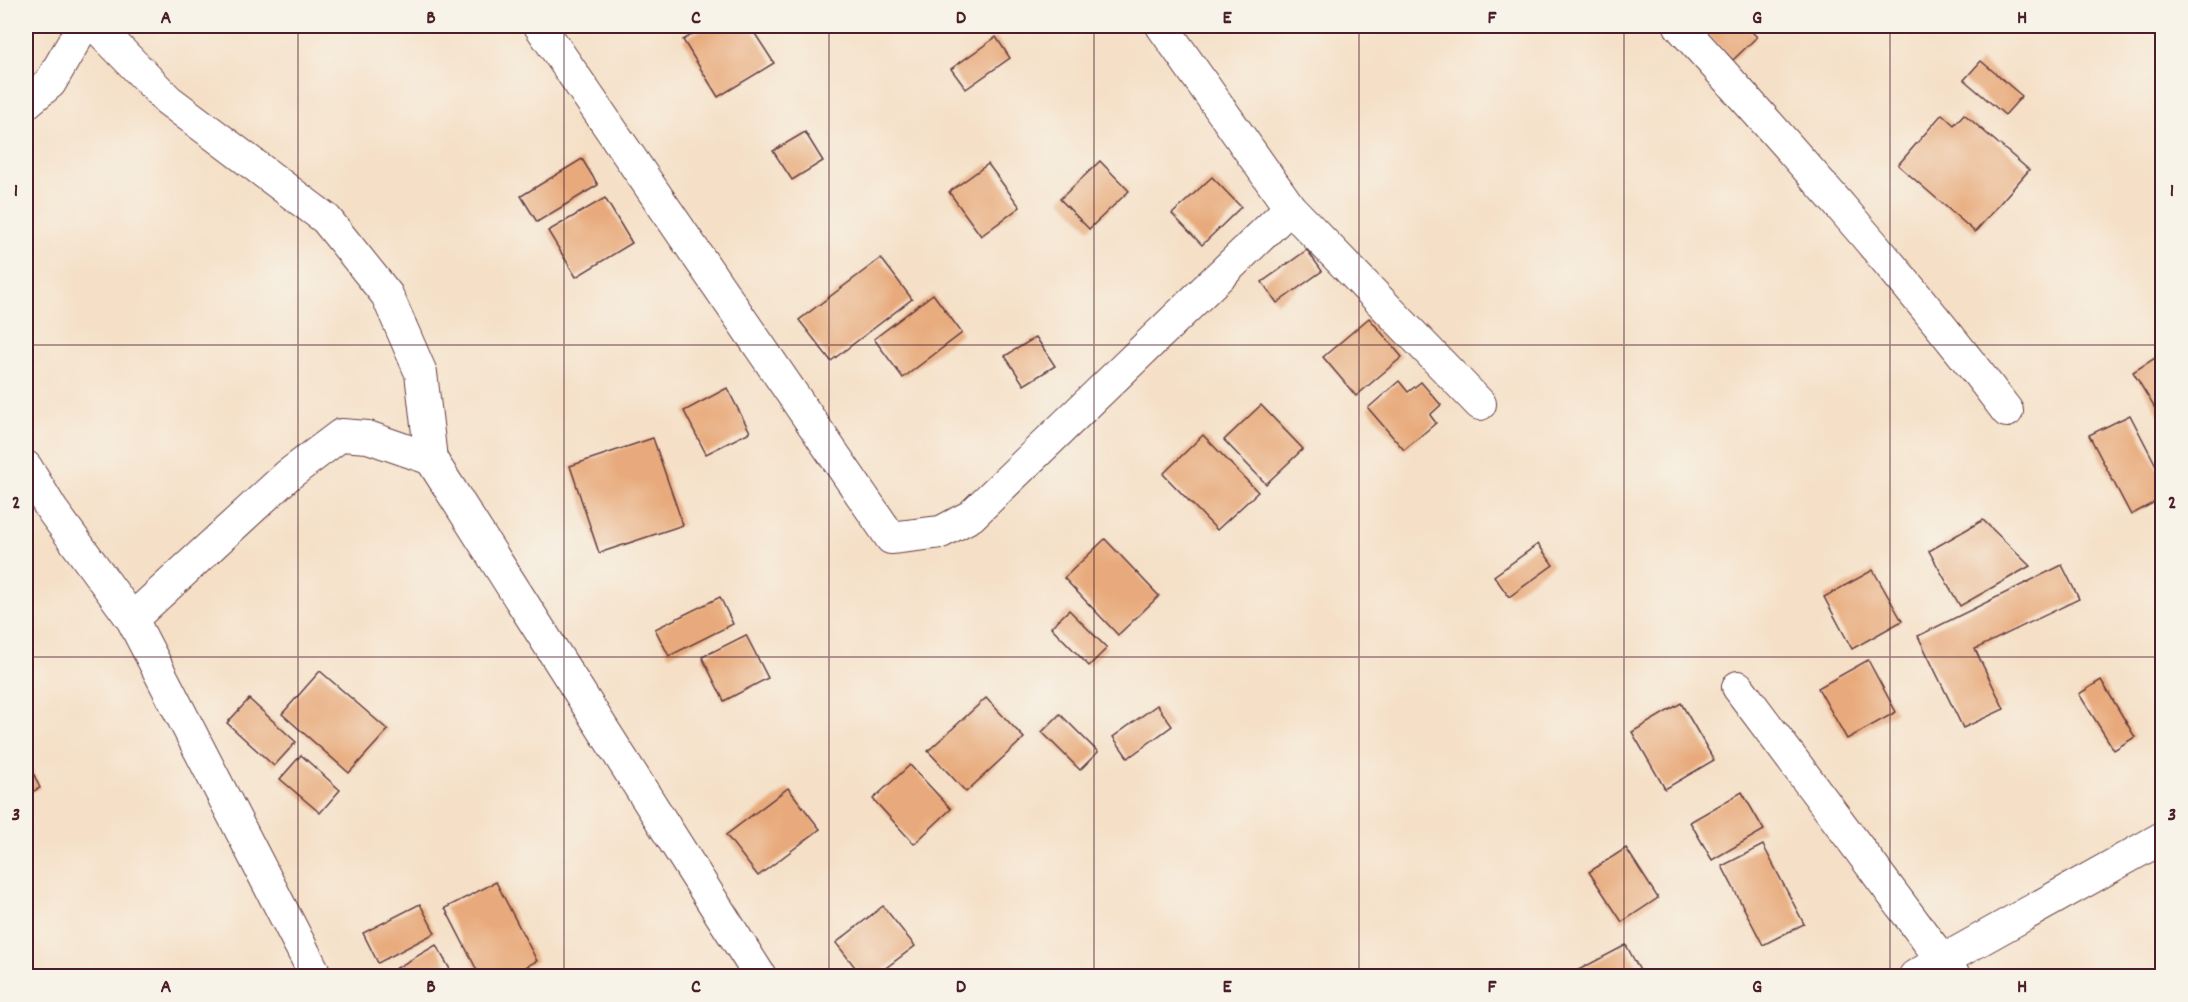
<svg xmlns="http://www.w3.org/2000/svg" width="2188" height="1002" viewBox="0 0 2188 1002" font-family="Dekko,sans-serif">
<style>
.building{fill:#e8aa7c}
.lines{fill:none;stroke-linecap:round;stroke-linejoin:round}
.minor-casing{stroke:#643c42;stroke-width:34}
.minor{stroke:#fff;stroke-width:32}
.grid{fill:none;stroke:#4a1f2b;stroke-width:1.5;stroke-opacity:0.55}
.neatline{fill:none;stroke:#4a1f2b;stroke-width:2}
.grid-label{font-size:20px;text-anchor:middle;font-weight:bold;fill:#4a1f2b}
</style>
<rect width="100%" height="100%" fill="#f7f3e8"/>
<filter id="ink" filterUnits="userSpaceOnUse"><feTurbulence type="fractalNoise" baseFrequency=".0167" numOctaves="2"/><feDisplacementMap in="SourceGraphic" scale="12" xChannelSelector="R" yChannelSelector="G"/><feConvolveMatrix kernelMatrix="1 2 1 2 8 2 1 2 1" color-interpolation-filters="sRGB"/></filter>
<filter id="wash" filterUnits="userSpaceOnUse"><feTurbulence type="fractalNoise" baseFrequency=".008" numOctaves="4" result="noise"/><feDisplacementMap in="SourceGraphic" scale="24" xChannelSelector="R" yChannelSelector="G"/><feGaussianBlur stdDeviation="1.35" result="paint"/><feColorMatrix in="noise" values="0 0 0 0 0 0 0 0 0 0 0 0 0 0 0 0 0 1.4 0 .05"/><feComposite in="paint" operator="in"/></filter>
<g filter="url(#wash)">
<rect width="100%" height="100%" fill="#f5e0c7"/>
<g id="blocks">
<g class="building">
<polygon points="707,26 750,26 774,63 718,97 683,40"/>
<polygon points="1699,26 1746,26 1757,37 1733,60"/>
<polygon points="996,37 1010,58 966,89 951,69"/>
<polygon points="1981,61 2022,96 2005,115 1964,80"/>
<polygon points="1942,114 1954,125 1964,114 2029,170 1975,232 1898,165"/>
<polygon points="805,132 823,161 792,180 773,151"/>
<polygon points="582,159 598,185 537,222 521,196"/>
<polygon points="1100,161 1129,191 1089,229 1060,199"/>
<polygon points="988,164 1020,207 981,236 949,192"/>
<polygon points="1212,177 1241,207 1202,245 1172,214"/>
<polygon points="605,198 632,243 576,277 548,231"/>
<polygon points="1307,250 1322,271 1277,303 1262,282"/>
<polygon points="881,258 912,299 831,361 799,320"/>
<polygon points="933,294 962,333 903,378 874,339"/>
<polygon points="1369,318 1402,357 1356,396 1323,357"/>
<polygon points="1036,337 1055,366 1024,385 1005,356"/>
<polygon points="2155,358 2162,370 2162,420 2133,372"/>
<polygon points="1399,381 1408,392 1421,382 1441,405 1430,415 1436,423 1404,450 1368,408"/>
<polygon points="727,388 750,432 706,454 684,411"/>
<polygon points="1261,405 1303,449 1266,484 1224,440"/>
<polygon points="2130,415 2162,477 2162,498 2131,515 2089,435"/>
<polygon points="1203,435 1258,492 1217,530 1163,474"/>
<polygon points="653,438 683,525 599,553 570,466"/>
<polygon points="1983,520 2030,566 1960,606 1929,551"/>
<polygon points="1105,539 1159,596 1118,635 1064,578"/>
<polygon points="1538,544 1553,565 1509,597 1494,576"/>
<polygon points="2062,565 2079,599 1975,649 2004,709 1963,728 1918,636"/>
<polygon points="1873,570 1902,621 1852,649 1824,597"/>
<polygon points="720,597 733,624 669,656 655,629"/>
<polygon points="1069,610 1107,648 1089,666 1051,627"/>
<polygon points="746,635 768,678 724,701 702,657"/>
<polygon points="1868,660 1896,712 1847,739 1818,688"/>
<polygon points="320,671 388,730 349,773 282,714"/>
<polygon points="2101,680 2135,737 2114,750 2079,694"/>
<polygon points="986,698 1024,738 966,792 928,751"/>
<polygon points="249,699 296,742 274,766 227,723"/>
<polygon points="1681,703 1714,760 1665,789 1632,732"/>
<polygon points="1157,705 1172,726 1128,758 1113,737"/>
<polygon points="1060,714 1098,752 1080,770 1042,732"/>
<polygon points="301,755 340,790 320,813 280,779"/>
<polygon points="26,757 40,788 26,795"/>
<polygon points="910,765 951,809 914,844 873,799"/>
<polygon points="788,788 820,829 758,876 726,835"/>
<polygon points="1742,792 1764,830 1712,860 1690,822"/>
<polygon points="1763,845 1804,924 1763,945 1722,866"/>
<polygon points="1626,848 1658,898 1622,922 1589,872"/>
<polygon points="496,882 537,961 508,976 480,976 445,908"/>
<polygon points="420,904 435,933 378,963 363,933"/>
<polygon points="883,906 915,946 875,976 862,976 836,943"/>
<polygon points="436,945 454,976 399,976 395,969"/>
<polygon points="1626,945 1643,976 1567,976"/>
</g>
</g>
</g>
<g filter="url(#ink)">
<use href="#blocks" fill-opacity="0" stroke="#643c42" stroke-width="1.5"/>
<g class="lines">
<g class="minor-casing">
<g id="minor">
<polyline points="96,26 168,100 326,219 387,295 421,373 431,459"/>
<polyline points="540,26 891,538 941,532 971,516 1290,208"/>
<polyline points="1162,26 1290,208 1480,404"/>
<path d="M1680,26C1793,151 1905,276 2007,411"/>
<polyline points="26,103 50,83 83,26"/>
<polyline points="26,467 52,510 132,619 316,976"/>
<polyline points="132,619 288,475 341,435 368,437 431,459 760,976"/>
<polyline points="1738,687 1954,976"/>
<polyline points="1915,976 2162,838"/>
</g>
</g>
<use href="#minor" class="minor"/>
</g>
</g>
<path class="grid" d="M298,26V976M564,26V976M829,26V976M1094,26V976M1359,26V976M1624,26V976M1890,26V976M26,345H2162M26,657H2162"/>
<rect width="2188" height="1002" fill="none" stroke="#f7f3e8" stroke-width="66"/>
<rect x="33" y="33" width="2122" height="936" class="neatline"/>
<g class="grid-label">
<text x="166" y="23">A</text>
<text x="431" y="23">B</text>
<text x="696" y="23">C</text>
<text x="961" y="23">D</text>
<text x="1227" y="23">E</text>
<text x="1492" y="23">F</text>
<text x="1757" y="23">G</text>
<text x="2022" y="23">H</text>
<text x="16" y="196">1</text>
<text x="2172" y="196">1</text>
<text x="16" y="508">2</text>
<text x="2172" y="508">2</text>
<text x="16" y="820">3</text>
<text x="2172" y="820">3</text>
<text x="166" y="992">A</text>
<text x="431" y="992">B</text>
<text x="696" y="992">C</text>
<text x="961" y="992">D</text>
<text x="1227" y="992">E</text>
<text x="1492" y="992">F</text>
<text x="1757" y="992">G</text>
<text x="2022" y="992">H</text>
</g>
</svg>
